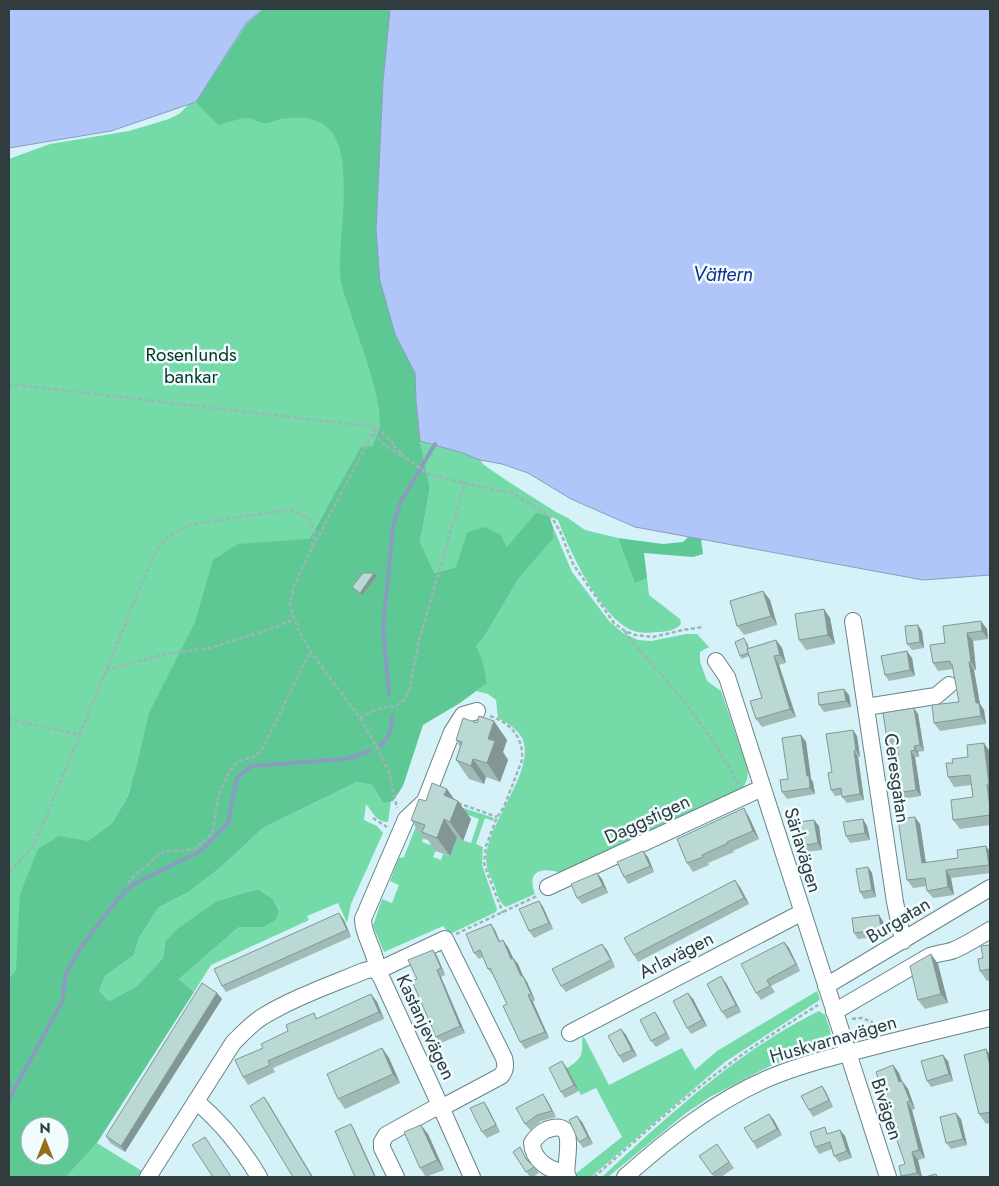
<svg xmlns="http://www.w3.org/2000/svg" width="999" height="1186" viewBox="0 0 999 1186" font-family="Jost,sans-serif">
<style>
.green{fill:#74daa7}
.forest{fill:#5ec895;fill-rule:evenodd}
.water{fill:#b0c6f8;stroke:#8a9dc0}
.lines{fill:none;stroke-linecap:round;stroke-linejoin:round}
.stream{stroke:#8a9dc0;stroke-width:4}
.minor-casing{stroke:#69838a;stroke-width:18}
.path{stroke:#9db4b9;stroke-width:2.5;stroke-dasharray:4 2.5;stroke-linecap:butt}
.minor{stroke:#fff;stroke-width:16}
.wall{fill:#a0bab6}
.shaded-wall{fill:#829794}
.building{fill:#bad8d4;stroke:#829794}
.labels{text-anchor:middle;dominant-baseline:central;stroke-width:5;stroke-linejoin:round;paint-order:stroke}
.park-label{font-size:19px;fill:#073723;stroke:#f0fcfe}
.street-label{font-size:19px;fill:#303c3e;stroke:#f0fcfe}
.water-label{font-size:20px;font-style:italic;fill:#19328e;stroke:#f0fcfe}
</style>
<rect width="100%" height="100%" fill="#d5f2f9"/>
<g class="green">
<polygon points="368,9 365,199 410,411 325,510 309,539 130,787 127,798 112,823 88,841 16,969 9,979 9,159 50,144 129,131 169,119 179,114 214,80"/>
<path d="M420,441L460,452L480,460L484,465L512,484L556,512L568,518L585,530L618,538L635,582L647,578L649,595L680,619L681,624C675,631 665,632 656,632C650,633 643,633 637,632C603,624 569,550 558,520L549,516L507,547L456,567L433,573L420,542L430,488Z"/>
<path d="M553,527L572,572L609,621L623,633L638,640L651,641L686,634H697L709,647L700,652V662L707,681L721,691L748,770L747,779L742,791L562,873C542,867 526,869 535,894L506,907C499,903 497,892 494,884C490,876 486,868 486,859C487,823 531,777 524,744C522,732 508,723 498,718L496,700L488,694L476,691L487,682L476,646L484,637L519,578L554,538Z"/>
<path d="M357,782L372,785L383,803L391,801L388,822C376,822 372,811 366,804L364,820L377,826L383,833L351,904L347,923L338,903L307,916L309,920L211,965L194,992L179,979L239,927H264L276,920L279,909L273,899L258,889L217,901L165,942L163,958L137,986L109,1001L99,991L105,976L134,955L139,938L158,908L190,891L221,867L263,828Z"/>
<polygon points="460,807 494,818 493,821 485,818 476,844 483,847 482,865 497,909 496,912 450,934 443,926 384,952 373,926 382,899 392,903 399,885 390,881 399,858 404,857 420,816 426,831 422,842 437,847 433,857 441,860 443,854 450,856 457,838 471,843 479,819 458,811"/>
<path d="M817,991L820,999L818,1001L725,1062L591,1177H574V1175L622,1137L596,1088L581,1095L567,1068C582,1059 583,1055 582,1038L584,1037L609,1085L682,1048L695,1070L717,1051Z"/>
<path d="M819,1011L825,1015C828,1024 835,1039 828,1047L797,1056L770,1066L710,1097L686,1113L608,1177H602C667,1117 739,1050 819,1011Z"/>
<polygon points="97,1143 142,1171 138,1177 66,1177"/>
</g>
<g class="forest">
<path d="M264,9L391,10L383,82L395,334L415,373L416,401L420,441L430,488L420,542L434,573L456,567L467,533L483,527L500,534L507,547L536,513L549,516L553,527L554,538L519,578L484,637L476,646L483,663L487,683L460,703L423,725L403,786L393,801L383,803L372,785L357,782L263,828L221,867L190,891L158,908L139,938L134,955L105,976L99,991L109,1001L137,986L163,958L165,942L177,929L217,901L258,889L273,899L279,910L276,920L264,927H239L179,979L194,992L97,1143L66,1177H9V979L16,969L20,894L38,849L59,836L88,841L112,823L127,798L136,769L149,713L195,622L213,560L238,544L309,539L361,447L373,446C375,439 380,431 380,424C380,390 360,344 350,311C346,299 341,287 340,274C338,237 355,157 330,130C318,116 297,116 280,119C276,120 270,123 266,123C260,124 254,118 248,118C239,118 227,123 218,125L196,102L247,23ZM30,1126H60V1156H30Z"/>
<polygon points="688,537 701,539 703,554 693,557 644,553 647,578 635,583 618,538 663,544 683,542"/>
</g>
<g class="water">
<polygon points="9,9 264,9 246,23 196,102 111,131 9,148"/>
<polygon points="390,9 990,9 990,575 923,580 635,527 571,499 528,473 502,464 480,460 460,452 420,441 416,401 415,373 395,334 380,281 376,230 383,82"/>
</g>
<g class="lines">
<g class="stream">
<polyline points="389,694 383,628 393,527 400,503 435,444"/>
<path d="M380,746C390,736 392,730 392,716"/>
<polyline points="9,1099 62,1002 66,974 79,950 116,901 132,885 201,851 228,823 237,778 252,766 346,759 370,751"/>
</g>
<g class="minor-casing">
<g id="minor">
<polyline points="853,621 895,902 903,941"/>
<polyline points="716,661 727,677 888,1177"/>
<polyline points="866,707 929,697 936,696 949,685"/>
<polyline points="548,887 762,788"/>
<polyline points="826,986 990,888"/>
<path d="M834,1012L930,956C938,953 946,953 954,950C966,945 978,937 990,930"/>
<polyline points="570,1033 801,913"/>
<path d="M196,1101C222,1123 242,1148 259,1177"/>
<path d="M441,1108L501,1076C506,1070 506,1065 504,1058L445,939L377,971C377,952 363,937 363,919L406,819L425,801L452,732L463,715L477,711"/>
<path d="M565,1173C549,1170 533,1161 532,1143C535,1138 540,1133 546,1130C583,1116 561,1166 568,1177"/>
<path d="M148,1177L233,1043C242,1034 251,1024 262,1017C293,998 330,985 364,971L372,969L377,971L381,977L440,1105L472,1177"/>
<polyline points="396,1177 382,1148 382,1142 386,1135 440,1105"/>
<path d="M625,1177C669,1138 715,1101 769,1078C800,1065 832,1057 864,1049C906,1038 948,1028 990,1018"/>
</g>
</g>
<g class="path">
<polyline points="9,384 376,427 393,443 392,445 401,452 400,453 429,475 514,494 545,513 554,521 560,531 573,564 614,623 625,631 635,635 653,637 683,630 703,627"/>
<polyline points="373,433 383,444 403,457"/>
<polyline points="313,547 376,427"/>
<path d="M625,631L630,640C671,684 710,729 738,784"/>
<polyline points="106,670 166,654 210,648 276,627 294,619"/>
<path d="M490,716C511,723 524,738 522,760L504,807L497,817L486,846L484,863L487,872L503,913"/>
<polyline points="360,718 377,709 396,706 404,700 409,691 419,641 465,482"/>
<polyline points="9,719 80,735"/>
<polyline points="458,803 497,817"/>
<polyline points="373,818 387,827"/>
<polyline points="9,872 32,848 46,817 154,554 166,539 188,525 288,510 301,514 311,521 315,532 311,551 294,585 290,606 298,629 311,652 360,718 377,747 389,772 397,808"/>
<polyline points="128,884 130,880 161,853 168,851 177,851 195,849 210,836 213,829 219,793 228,775 234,765 239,761 254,757 263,748 302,668 311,652"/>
<polyline points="456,934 537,896"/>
<polyline points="852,1019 862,1018 872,1022 877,1031"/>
<path d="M594,1177C635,1141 676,1104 720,1071C751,1047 785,1026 818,1005"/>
</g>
<use href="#minor" class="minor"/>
</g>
<g class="wall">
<polygon points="377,576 362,596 355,590 352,587"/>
<polygon points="763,591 770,600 777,625 744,635 737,626"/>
<polygon points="824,609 830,618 835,644 806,650 799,640"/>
<polygon points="943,626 987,629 988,639 973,641 976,670 974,670 980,704 984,710 986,724 940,731 934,723 959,702 953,669 938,671 933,663 945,643"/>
<polygon points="922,631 924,648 912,650 907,644"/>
<polygon points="776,640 782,648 786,663 779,665 796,717 762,727 756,719 762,698 749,656 742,659 740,656 747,641 749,648"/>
<polygon points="912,658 915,676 889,681 885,675"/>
<polygon points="849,695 851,707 824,712 819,705"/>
<polygon points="918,714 924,751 918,752 919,757 915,757 921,796 901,799 897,793 899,761 897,745 891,746 887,739"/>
<polygon points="801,735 806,742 811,779 813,782 815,794 787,799 782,792 788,779"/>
<polygon points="857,736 860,757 858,757 864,800 847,803 842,797 842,795 835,796 831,790"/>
<polygon points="456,740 507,740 503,752 508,760 500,782 486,777 484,784 469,779 456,760 460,747"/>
<polygon points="984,743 990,752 990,825 960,829 953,820 973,797 972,785 954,787 948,777"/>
<polygon points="454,799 471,819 463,841 457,838 450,856 435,851 428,840 424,839 411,820 426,801"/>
<polygon points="749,817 759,839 733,851 734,852 708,863 709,865 693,872 687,863"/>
<polygon points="920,824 926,863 958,858 986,846 990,852 990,873 951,878 954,895 933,898 927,891 927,886 913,888 907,880"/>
<polygon points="819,826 822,850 805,852 800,846 800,841 798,841 794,835"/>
<polygon points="867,826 870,840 850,843 846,836"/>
<polygon points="648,857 654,872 628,884 624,877"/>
<polygon points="868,867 872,873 876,897 864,899 860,892"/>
<polygon points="597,873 602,879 608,893 582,904 577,898"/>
<polygon points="740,887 749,904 638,962 634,955"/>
<polygon points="539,901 543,907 553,929 534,938 529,931"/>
<polygon points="344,920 351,937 226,992 222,986"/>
<polygon points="883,921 885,936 858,939 854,933"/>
<polygon points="495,930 500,942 508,947 513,958 518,964 523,976 527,982 535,1000 533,1002 549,1038 525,1049 520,1042 507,1004 493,975 488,969 483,957 479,959 474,953"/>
<polygon points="784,942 789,948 800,971 771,986 775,992 761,1000 756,993"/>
<polygon points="990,945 990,980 987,981 980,971 983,958"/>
<polygon points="433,950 437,956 445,975 441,977 465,1033 441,1043 436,1037 417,979"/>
<polygon points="607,950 615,967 566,992 561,986"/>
<polygon points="931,954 938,964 948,1003 925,1009 918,1000"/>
<polygon points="726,983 741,1012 727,1019 722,1012"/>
<polygon points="217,993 222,999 125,1152 110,1143 106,1136"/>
<polygon points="371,994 377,1002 384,1019 273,1068 275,1072 248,1085 243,1077 263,1048 288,1031 314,1013 317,1019"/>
<polygon points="693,999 707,1026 691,1034 687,1028"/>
<polygon points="655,1012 659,1018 670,1039 656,1047 651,1041"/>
<polygon points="621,1029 626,1035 637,1056 623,1063 619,1056"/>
<polygon points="382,1048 389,1058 400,1083 345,1109 338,1099"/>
<polygon points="986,1049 990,1055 990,1123 986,1124 979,1114"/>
<polygon points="948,1061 953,1081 931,1087 927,1081"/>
<polygon points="893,1065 899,1073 902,1081 908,1089 915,1109 912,1110 925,1158 918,1160 922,1177 902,1177 901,1176 905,1164 899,1133 886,1096 883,1092"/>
<polygon points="567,1068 579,1091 565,1098 561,1092"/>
<polygon points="822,1086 826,1092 833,1107 813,1117 809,1110"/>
<polygon points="543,1094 547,1100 556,1117 541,1121 530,1130 525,1124"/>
<polygon points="488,1108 500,1132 487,1138 482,1132"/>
<polygon points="769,1114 782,1135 757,1149 753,1142"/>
<polygon points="961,1119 967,1145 951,1149 946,1143"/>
<polygon points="582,1122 593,1144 583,1148 579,1142"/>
<polygon points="428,1134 444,1170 426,1177 420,1168"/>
<polygon points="829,1134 845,1136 852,1158 839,1162 834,1156 832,1149 819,1154 815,1147"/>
<polygon points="717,1144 734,1168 721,1177 714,1177 699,1156"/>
<polygon points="520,1147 528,1161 534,1167 539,1173 533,1177 530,1177 513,1152"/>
</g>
<g class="shaded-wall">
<polygon points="374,573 377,576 362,596 360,593"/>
<polygon points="763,591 770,600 777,625 771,616"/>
<polygon points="824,609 830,618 835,644 828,635"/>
<polygon points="981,621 987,629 988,639 982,631"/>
<polygon points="918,625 922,631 924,648 920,642"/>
<polygon points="967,633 973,641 976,670 971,662"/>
<polygon points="776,640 782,648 786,663 780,655"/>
<polygon points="907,651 912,658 915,676 910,670"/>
<polygon points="774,656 779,665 796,717 790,709"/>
<polygon points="969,662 974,670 980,704 984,710 986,724 981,716 976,703"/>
<polygon points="844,689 849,695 851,707 846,701"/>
<polygon points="914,708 918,714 924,751 920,745"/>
<polygon points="494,721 507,740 503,752 508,760 500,782 487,763 488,739"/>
<polygon points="853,730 857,736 860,757 856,750"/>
<polygon points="801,735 806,742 811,779 813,782 815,794 810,788 807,776"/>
<polygon points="984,743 990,752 990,786 989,784"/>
<polygon points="914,746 918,752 919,757 915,750"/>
<polygon points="854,751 858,757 864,800 860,794"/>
<polygon points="911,751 915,757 921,796 916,790"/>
<polygon points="473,759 486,777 484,784 471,766"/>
<polygon points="987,784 990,788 990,808"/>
<polygon points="447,789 457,803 458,801 471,819 463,841 450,822 444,795"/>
<polygon points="744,808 749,817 759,839 753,831"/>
<polygon points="915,817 920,824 927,871 922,863"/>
<polygon points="444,819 457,838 450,856 437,838"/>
<polygon points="863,819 867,826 870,840 865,833"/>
<polygon points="814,820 819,826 822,850 818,843"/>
<polygon points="986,846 990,852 990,867 989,865"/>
<polygon points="643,851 648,857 654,872 650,866"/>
<polygon points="868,867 872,873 876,897 872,890"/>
<polygon points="946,870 951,878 954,895 948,887"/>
<polygon points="597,873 602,879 608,893 603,886"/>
<polygon points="735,880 740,887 749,904 744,898"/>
<polygon points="539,901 543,907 553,929 549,923"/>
<polygon points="339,913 344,920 351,937 347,930"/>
<polygon points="879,915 883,921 885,936 881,929"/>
<polygon points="491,924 495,930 503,949 499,942"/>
<polygon points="503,940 508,947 516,965 511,959"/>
<polygon points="784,942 789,948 800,971 796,964"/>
<polygon points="602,944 607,950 615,967 611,960"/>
<polygon points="433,950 437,956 445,975 441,968"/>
<polygon points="931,954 938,964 948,1003 941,994"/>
<polygon points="513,958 518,964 526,983 521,976"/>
<polygon points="437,970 441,977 465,1033 460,1026"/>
<polygon points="523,976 527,982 535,1000 531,994"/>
<polygon points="721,976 726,983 741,1012 736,1005"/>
<polygon points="217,993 222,999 125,1152 121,1146"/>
<polygon points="688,993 693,999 707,1026 702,1020"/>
<polygon points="371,994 377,1002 384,1019 379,1012"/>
<polygon points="528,995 533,1002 549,1038 545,1032"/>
<polygon points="655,1012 659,1018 670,1039 666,1033"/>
<polygon points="621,1029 626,1035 637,1056 632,1050"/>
<polygon points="382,1048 389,1058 400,1083 393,1074"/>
<polygon points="986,1049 990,1055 990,1066"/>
<polygon points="943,1055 948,1061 953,1081 949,1074"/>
<polygon points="562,1061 567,1068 579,1091 574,1085"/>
<polygon points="893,1065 899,1073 905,1090 899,1082"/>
<polygon points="902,1081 908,1089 915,1109 910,1101"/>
<polygon points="822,1086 826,1092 833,1107 829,1100"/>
<polygon points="543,1094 547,1100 556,1117 552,1111"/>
<polygon points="264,1097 269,1104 313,1177 312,1177"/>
<polygon points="484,1102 488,1108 500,1132 496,1125"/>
<polygon points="907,1102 912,1110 925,1158 919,1150"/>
<polygon points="956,1113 961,1119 967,1145 963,1139"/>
<polygon points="769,1114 774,1120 782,1135 777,1129"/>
<polygon points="577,1116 582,1122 593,1144 588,1137"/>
<polygon points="351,1124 355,1131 376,1177 375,1177"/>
<polygon points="421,1125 428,1134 444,1170 437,1160"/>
<polygon points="840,1130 845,1136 852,1158 847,1151"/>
<polygon points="912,1152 918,1160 922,1177 921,1177 917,1173"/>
</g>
<g class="building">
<polygon points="363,573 374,573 360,593 352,587"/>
<polygon points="763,591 771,616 737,626 730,601"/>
<polygon points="824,609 828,635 799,640 795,614"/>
<polygon points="981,621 982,631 967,633 971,662 969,662 976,703 979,703 981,716 934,723 932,705 959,702 952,664 950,664 950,661 933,663 930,645 945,643 943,626"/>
<polygon points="918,625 920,642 907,644 905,626"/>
<polygon points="744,638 748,648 747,649 748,653 740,656 735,642"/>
<polygon points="776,640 780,655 774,656 790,709 756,719 750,701 762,698 747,649"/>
<polygon points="907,651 910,670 885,675 881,656"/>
<polygon points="844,689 846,701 819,705 818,693"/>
<polygon points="914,708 920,745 914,746 915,750 911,751 916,790 897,793 892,763 899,761 896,738 887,739 883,713"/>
<polygon points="479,716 494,721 488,739 495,741 487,763 473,759 471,766 456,760 462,742 456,740 463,718 477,723"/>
<polygon points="853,730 856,750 854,751 860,794 842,797 841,788 831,790 828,773 832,772 826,734"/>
<polygon points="801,735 807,776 809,776 810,788 782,792 780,780 788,779 782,738"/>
<polygon points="984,743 989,784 987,784 990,808 990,815 953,820 951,800 973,797 970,775 948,777 946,763 953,763 952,759 968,757 967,745"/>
<polygon points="432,783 447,789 444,795 458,801 450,822 444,819 437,838 422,832 425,825 411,820 419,799 426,801"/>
<polygon points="744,808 753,831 727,842 728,843 702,855 703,857 687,863 677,839"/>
<polygon points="915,817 922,863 958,858 957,850 986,846 989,865 946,870 948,887 927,891 925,878 907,880 898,819"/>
<polygon points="863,819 865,833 846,836 843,822"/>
<polygon points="814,820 818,843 800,846 798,834 794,835 792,823"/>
<polygon points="643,851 650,866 624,877 617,862"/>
<polygon points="868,867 872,890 860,892 856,869"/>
<polygon points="597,873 603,886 577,898 571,884"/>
<polygon points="735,880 744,898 634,955 624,938"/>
<polygon points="539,901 549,923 529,931 519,909"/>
<polygon points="339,913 347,930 222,986 214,969"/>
<polygon points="879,915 881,929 854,933 852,918"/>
<polygon points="491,924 499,942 503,940 511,959 513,958 521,976 523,976 531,994 528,995 545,1032 520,1042 503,1006 507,1004 490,968 488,969 480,950 474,953 466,934"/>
<polygon points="784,942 796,964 767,980 770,986 756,993 741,964"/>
<polygon points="602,944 611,960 561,986 552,969"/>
<polygon points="990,945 990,969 980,971 978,959 983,958 981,946"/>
<polygon points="433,950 441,968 437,970 460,1026 436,1037 412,981 417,979 408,960"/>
<polygon points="931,954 941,994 918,1000 910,966"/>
<polygon points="721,976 736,1005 722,1012 707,984"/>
<polygon points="202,983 217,993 121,1146 106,1136"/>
<polygon points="688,993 702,1020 687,1028 673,1001"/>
<polygon points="371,994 379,1012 268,1061 270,1065 243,1077 235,1060 263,1048 261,1044 288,1031 286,1025 314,1013 316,1019"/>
<polygon points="655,1012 666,1033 651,1041 640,1020"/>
<polygon points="621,1029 632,1050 619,1056 608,1036"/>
<polygon points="382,1048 393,1074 338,1099 327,1074"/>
<polygon points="986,1049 990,1066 990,1112 979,1114 964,1055"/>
<polygon points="943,1055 949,1074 927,1081 921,1061"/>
<polygon points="562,1061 574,1085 561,1092 549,1068"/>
<polygon points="893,1065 899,1082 902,1081 910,1101 907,1102 919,1150 912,1152 917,1173 901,1176 899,1166 905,1164 895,1134 899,1133 884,1091 883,1092 876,1072"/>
<polygon points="822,1086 829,1100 809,1110 801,1096"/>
<polygon points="543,1094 552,1111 537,1115 525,1124 516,1108"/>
<polygon points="264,1097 312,1177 293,1177 250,1106"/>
<polygon points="484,1102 496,1125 482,1132 470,1108"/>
<polygon points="956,1113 963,1139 946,1143 940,1117"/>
<polygon points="769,1114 777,1129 753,1142 744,1128"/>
<polygon points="577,1116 588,1137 579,1142 569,1120"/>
<polygon points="351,1124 375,1177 355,1177 335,1131"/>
<polygon points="421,1125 437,1160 420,1168 404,1132"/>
<polygon points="825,1127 827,1134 840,1130 847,1151 834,1156 830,1142 815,1147 810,1132"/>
<polygon points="205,1137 231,1177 213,1177 192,1145"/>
<polygon points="717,1144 729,1162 712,1174 699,1156"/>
<polygon points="520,1147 526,1159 534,1167 526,1172 513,1152"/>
<polygon points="936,1174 937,1177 925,1177"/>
</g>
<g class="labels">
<g class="park-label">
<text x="191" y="354">Rosenlunds<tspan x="191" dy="22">bankar</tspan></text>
</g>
<g class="street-label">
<text transform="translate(897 778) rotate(82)">Ceresgatan</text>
<text transform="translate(647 819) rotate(-25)">Daggstigen</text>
<text transform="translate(803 850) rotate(73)">Särlavägen</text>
<text transform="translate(898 920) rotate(-31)">Burgatan</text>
<text transform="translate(676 955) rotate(-27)">Arlavägen</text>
<text transform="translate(426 1027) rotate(65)">Kastanjevägen</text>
<text transform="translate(833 1039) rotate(-16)">Huskvarnavägen</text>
<text transform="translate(887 1109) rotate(72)">Bivägen</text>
</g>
<g class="water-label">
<text x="723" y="274">Vättern</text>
</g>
</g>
<rect width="999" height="1186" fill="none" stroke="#303c3e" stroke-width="20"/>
<g transform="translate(45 1141)"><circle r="24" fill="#f0fcfe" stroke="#a3afb1"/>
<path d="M0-4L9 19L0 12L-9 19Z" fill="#966d18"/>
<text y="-8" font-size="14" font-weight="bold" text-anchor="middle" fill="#303c3e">N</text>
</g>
</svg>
